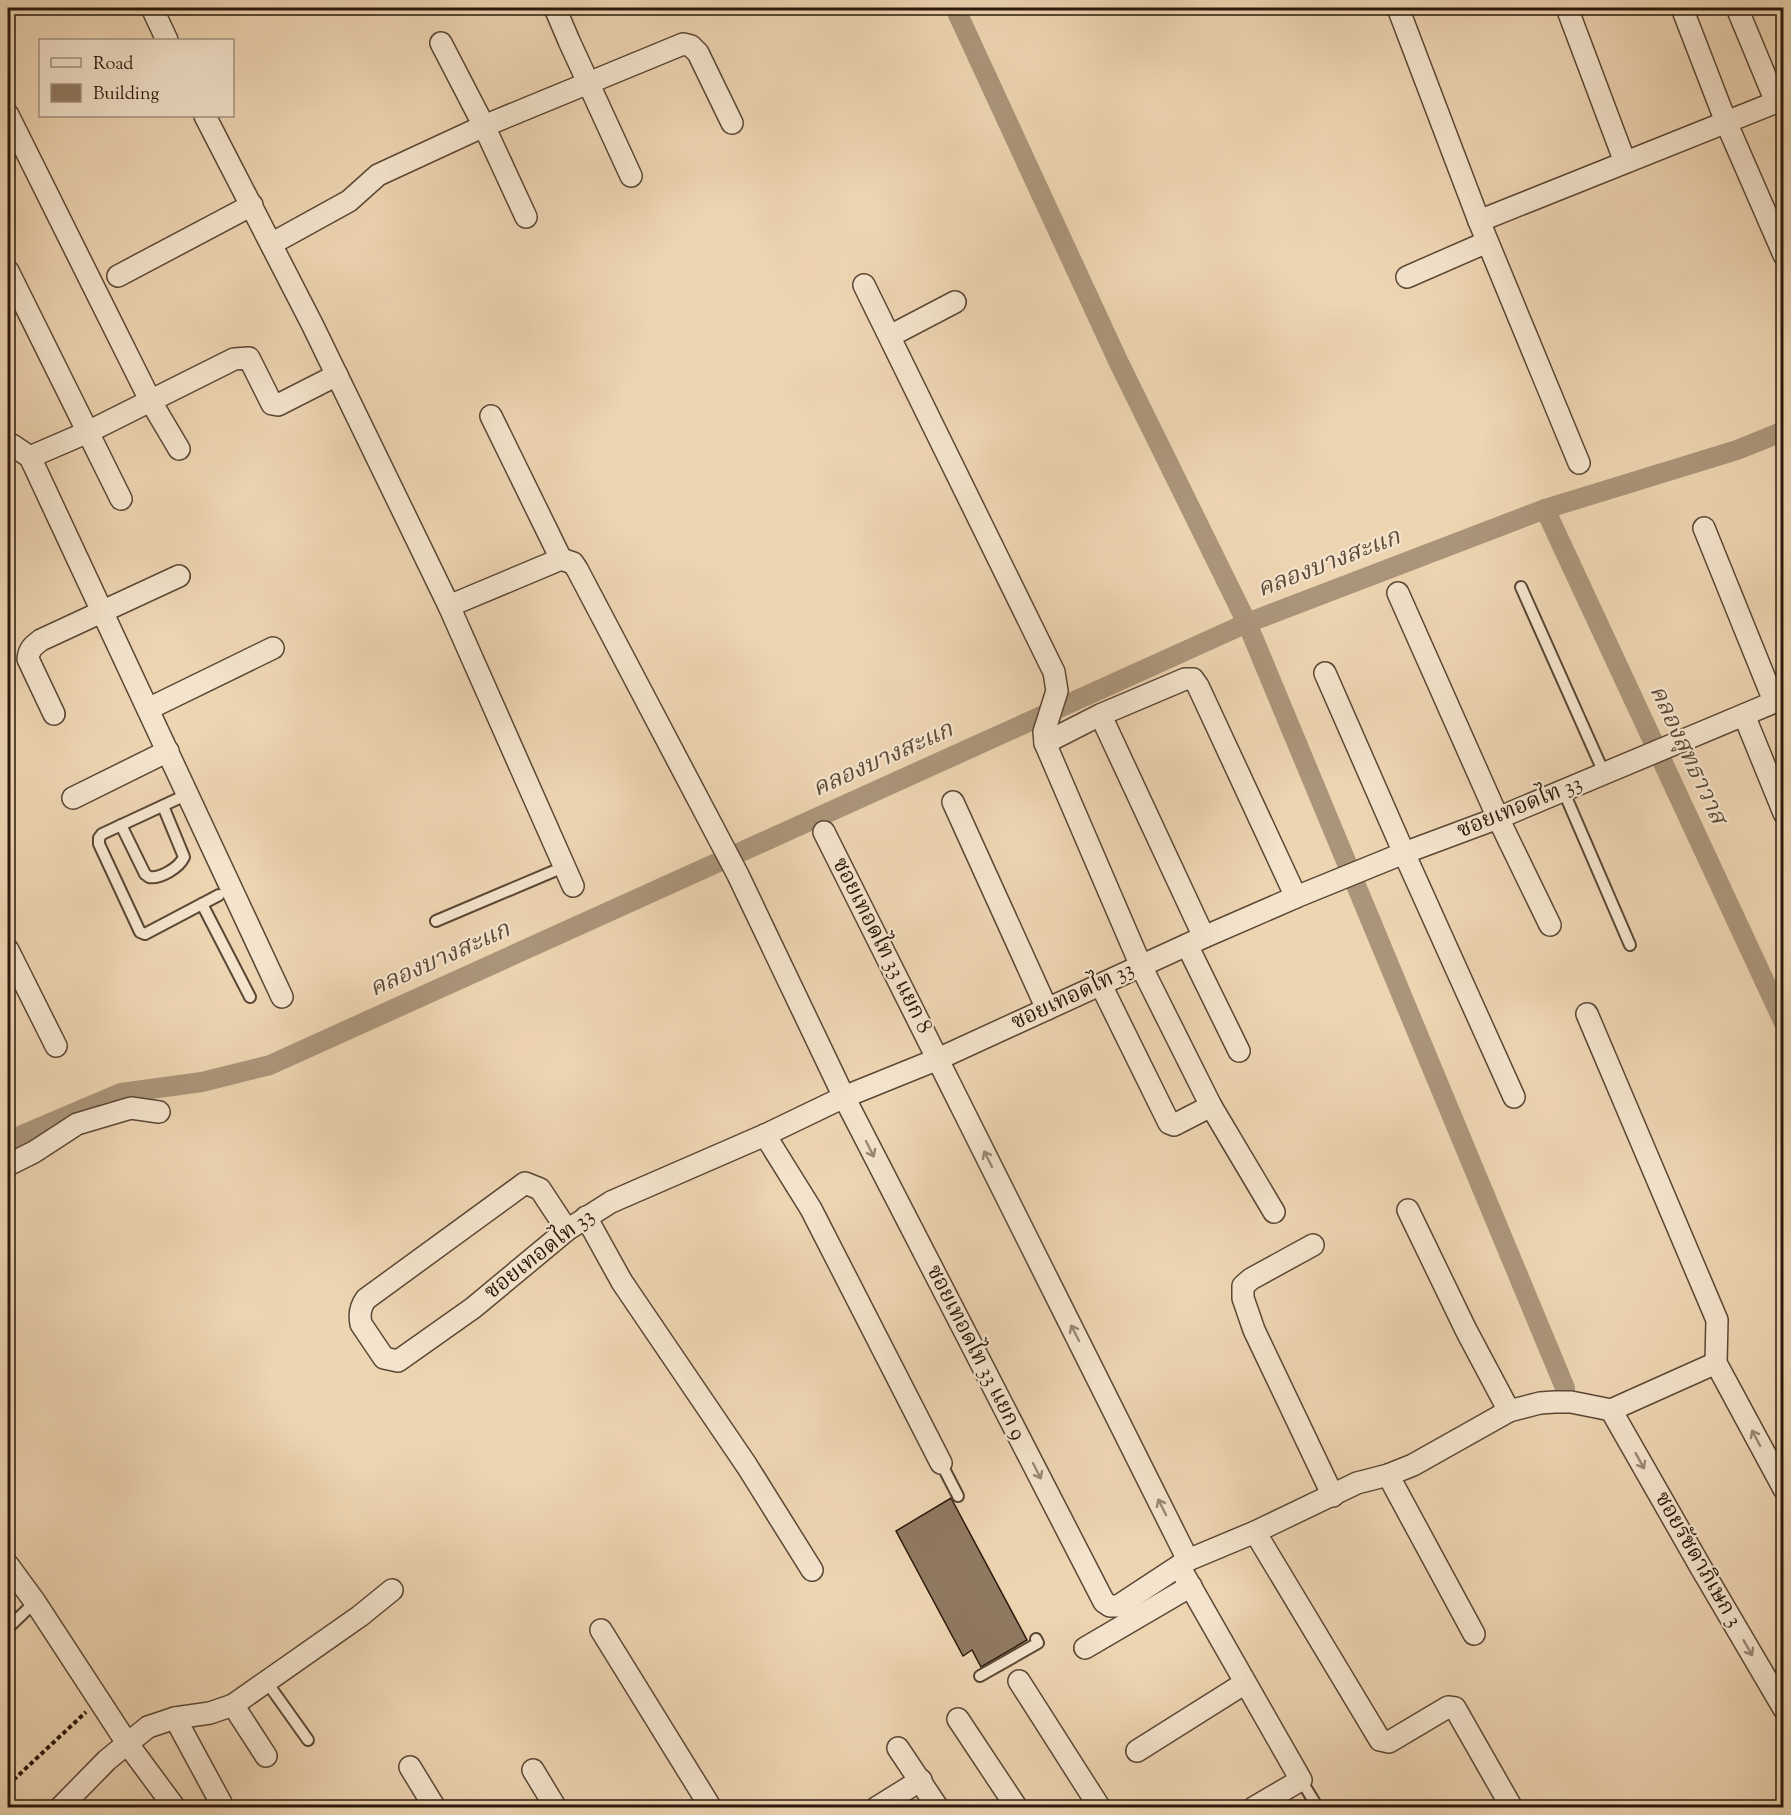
<svg xmlns="http://www.w3.org/2000/svg" width="1791" height="1815" viewBox="0 0 1791 1815" font-family="'Sorts Mill Goudy','Noto Serif Thai',serif">
<style>
.lines{fill:none;stroke-linecap:round;stroke-linejoin:round}
.canal{stroke:#ab957a;stroke-width:20}
.building{fill:#907a62;stroke:#2a180c;stroke-width:1.5}
.service-casing{stroke:#5b4736;stroke-width:14}
.minor-casing{stroke:#5b4736;stroke-width:24}
.path{stroke:#2a180c;stroke-width:4;stroke-dasharray:4.5 3;stroke-linecap:butt}
.service{stroke:#f4e4cd;stroke-width:10}
.minor{stroke:#f4e4cd;stroke-width:21}
.oneway{stroke:#998876}
.labels{text-anchor:middle;dominant-baseline:central;stroke-width:4.5;stroke-linejoin:round;paint-order:stroke}
.street-label{font-size:22px;fill:#2a180c;stroke:#f4e4cd}
.water-label{font-size:24px;font-style:italic;fill:#5e4a38;stroke:#f4e4cd}
</style>
<rect width="100%" height="100%" fill="#eed5b2"/>
<filter id="stains"><feTurbulence type="fractalNoise" baseFrequency=".00333" numOctaves="4"/><feColorMatrix values="0 0 0 0 .2 0 0 0 0 .09 0 0 0 0 .02 0 0 0 .5 -.17"/></filter>
<radialGradient id="worn" r=".72"><stop offset=".6" stop-color="#630" stop-opacity="0"/><stop offset="1" stop-color="#630" stop-opacity=".3"/></radialGradient>
<g class="lines">
<g class="canal">
<polyline points="955,8 1119,363 1247,623 1565,1388"/>
<polyline points="1545,509 1784,1023"/>
<polyline points="8,1141 121,1093 202,1082 270,1065 1247,623 1545,509 1737,450 1784,431"/>
</g>
</g>
<polygon class="building" points="951,1498 1027,1640 981,1667 972,1650 963,1656 896,1531"/>
<g class="lines">
<g class="service-casing">
<g id="service">
<polyline points="1521,587 1604,773"/>
<polyline points="1563,790 1630,945"/>
<polyline points="188,794 102,834 99,838 99,844 140,932 145,934 219,895"/>
<path d="M121,825L145,874L149,877C160,879 179,868 184,857L163,806"/>
<polyline points="202,904 250,997"/>
<polyline points="436,921 566,866"/>
<polyline points="941,1463 958,1496"/>
<polyline points="8,1628 35,1602"/>
<polyline points="980,1676 1038,1643 1036,1639"/>
<polyline points="266,1681 308,1740"/>
<polyline points="1301,1780 1318,1808"/>
</g>
</g>
<g class="minor-casing">
<g id="minor">
<polyline points="152,8 167,40"/>
<polyline points="555,8 569,41 631,176"/>
<polyline points="1398,8 1479,221 1579,463"/>
<polyline points="1567,8 1625,162"/>
<polyline points="1682,8 1726,122 1784,255"/>
<polyline points="1737,8 1776,102"/>
<polyline points="441,43 484,126 526,217"/>
<polyline points="8,115 150,400 179,449"/>
<polyline points="205,116 312,324 449,606 573,886"/>
<polyline points="1479,221 1784,99"/>
<polyline points="271,244 349,201 378,175 484,126 683,44 691,46 698,53 732,123"/>
<polyline points="8,271 121,499"/>
<polyline points="118,276 252,205"/>
<polyline points="1407,277 1487,242"/>
<polyline points="864,285 1054,672 1057,691 1044,732 1045,743 1141,966 1211,1106 1274,1212"/>
<polyline points="890,336 955,302"/>
<polyline points="491,416 561,559"/>
<polyline points="8,445 12,445 30,457 282,997"/>
<polyline points="30,457 88,432 234,359 249,358 272,404 278,405 337,375"/>
<polyline points="1704,528 1774,701"/>
<polyline points="1398,593 1498,818 1550,925"/>
<polyline points="449,606 561,559 573,563 577,569 738,875 844,1097 1104,1602 1110,1606 1118,1606 1188,1560 1255,1532 1357,1483 1388,1475 1413,1465 1509,1411 1540,1403 1555,1402 1571,1402 1611,1410 1716,1363"/>
<polyline points="1325,673 1404,853 1514,1097"/>
<polyline points="148,709 273,648"/>
<path d="M54,714L28,659C29,649 33,646 41,640L179,576"/>
<polyline points="1744,715 1784,813"/>
<polyline points="1101,716 1204,937"/>
<polyline points="1045,743 1100,715 1185,679 1193,679 1198,686 1296,897"/>
<polyline points="73,798 168,751"/>
<polyline points="953,802 1047,1009"/>
<polyline points="824,832 1188,1560"/>
<polyline points="1187,945 1239,1051"/>
<polyline points="8,950 56,1046"/>
<polyline points="1101,985 1169,1123 1174,1125 1211,1106"/>
<polyline points="1587,1014 1717,1320 1716,1363 1784,1489"/>
<polyline points="765,1135 811,1209 941,1463"/>
<polyline points="8,1165 34,1152 77,1124 131,1108 159,1112"/>
<polyline points="1408,1210 1466,1330 1509,1411"/>
<polyline points="586,1217 622,1282 747,1466 812,1570"/>
<path d="M567,1230L540,1189L525,1183L366,1299C360,1307 359,1314 361,1324L384,1358L398,1361L473,1308L567,1230L611,1202L765,1135L844,1097L938,1059L1204,937L1296,897L1404,853L1498,818L1784,698"/>
<polyline points="1313,1245 1251,1279 1243,1286 1243,1298 1254,1330 1333,1496"/>
<polyline points="1611,1410 1700,1566 1784,1709"/>
<polyline points="1388,1475 1474,1634"/>
<polyline points="1255,1532 1380,1740 1389,1742 1448,1707 1455,1708 1512,1808"/>
<polyline points="8,1565 35,1602 127,1743 175,1808"/>
<polyline points="1179,1566 1301,1780 1253,1808"/>
<polyline points="601,1630 711,1808"/>
<polyline points="1085,1648 1191,1586"/>
<polyline points="1019,1681 1100,1808"/>
<polyline points="233,1705 266,1756"/>
<polyline points="175,1718 221,1803"/>
<polyline points="958,1719 1017,1808"/>
<polyline points="898,1748 938,1808"/>
<polyline points="1137,1751 1245,1683"/>
<polyline points="410,1767 435,1808"/>
<polyline points="533,1770 556,1808"/>
<polyline points="60,1808 107,1760 148,1727 175,1718 210,1713 233,1705 360,1616 392,1590"/>
<polyline points="876,1808 921,1780"/>
</g>
</g>
<polyline class="path" points="8,1785 86,1712"/>
<use href="#service" class="service"/>
<use href="#minor" class="minor"/>
</g>
<defs><path id="oneway-shaft" d="M-6 0H5M1.5-3L5.5 0L1.5 3" fill="none" stroke-width="1.6" stroke-linecap="round" stroke-linejoin="round" transform="scale(1.5)"/></defs>
<g class="oneway">
<use href="#oneway-shaft" transform="translate(870 1149) rotate(63)"/>
<use href="#oneway-shaft" transform="translate(988 1159) rotate(-117)"/>
<use href="#oneway-shaft" transform="translate(1075 1333) rotate(-117)"/>
<use href="#oneway-shaft" transform="translate(1756 1438) rotate(-118)"/>
<use href="#oneway-shaft" transform="translate(1640 1461) rotate(61)"/>
<use href="#oneway-shaft" transform="translate(1037 1471) rotate(63)"/>
<use href="#oneway-shaft" transform="translate(1162 1507) rotate(-117)"/>
<use href="#oneway-shaft" transform="translate(1748 1648) rotate(60)"/>
</g>
<g class="labels">
<g class="street-label">
<text transform="translate(1520 808) rotate(-22)">ซอยเทอดไท 33</text>
<text transform="translate(881 946) rotate(63)">ซอยเทอดไท 33 แยก 8</text>
<text transform="translate(1073 997) rotate(-25)">ซอยเทอดไท 33</text>
<text transform="translate(540 1255) rotate(-38)">ซอยเทอดไท 33</text>
<text transform="translate(975 1353) rotate(63)">ซอยเทอดไท 33 แยก 9</text>
<text transform="translate(1697 1560) rotate(60)">ซอยรัชดาภิเษก 3</text>
</g>
<g class="water-label">
<text transform="translate(1329 564) rotate(-21)">คลองบางสะแก</text>
<text transform="translate(1687 755) rotate(65)">คลองสุทธาวาส</text>
<text transform="translate(883 760) rotate(-24)">คลองบางสะแก</text>
<text transform="translate(440 960) rotate(-24)">คลองบางสะแก</text>
</g>
</g>
<rect width="1791" height="1815" fill="none" stroke="#eed5b2" stroke-width="30"/>
<rect x="9" y="9" width="1773" height="1797" fill="none" stroke="#2a180c" stroke-width="3"/>
<rect x="15" y="15" width="1761" height="1785" fill="none" stroke="#2a180c" stroke-width="1.5"/>
<rect x="39" y="39" width="195" height="78" fill="#f4e4cd" stroke="#a39280" stroke-width="1.5"/>
<rect x="51" y="58" width="30" height="9" fill="#f4e4cd" stroke="#a39280" stroke-width="1.5"/>
<text x="93" y="69" font-size="18" fill="#2a180c">Road</text>
<rect x="51" y="84" width="30" height="18" fill="#907a62" stroke="#a39280" stroke-width="1.5"/>
<text x="93" y="99" font-size="18" fill="#2a180c">Building</text>
<rect width="100%" height="100%" filter="url(#stains)"/>
<rect width="100%" height="100%" fill="url(#worn)"/>
</svg>
